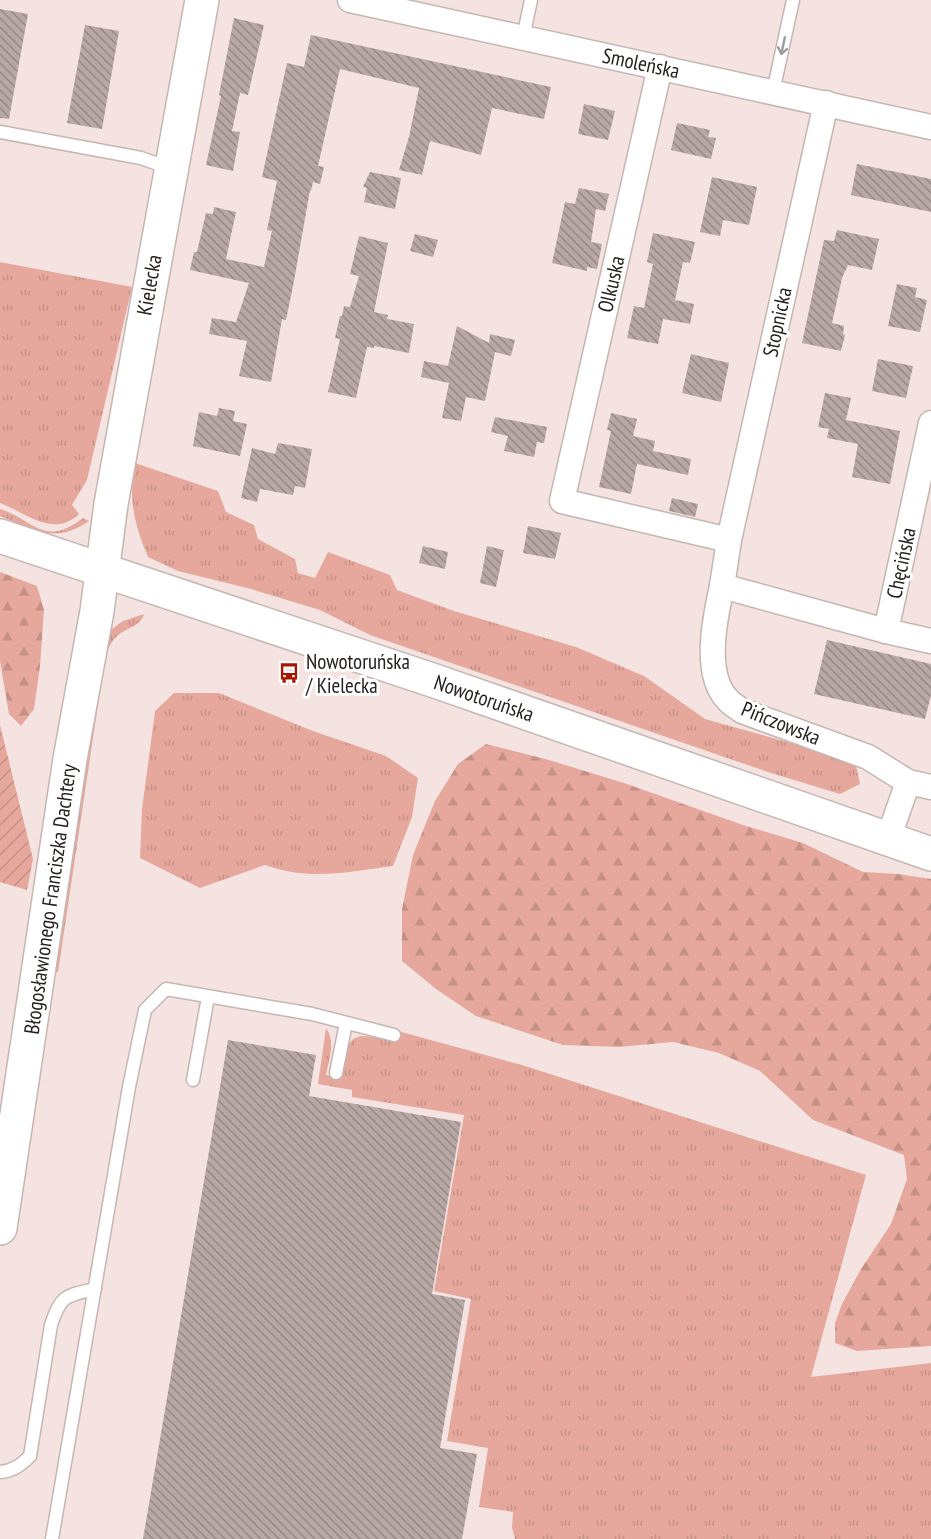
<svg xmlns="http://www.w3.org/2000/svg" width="931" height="1539" viewBox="0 0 931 1539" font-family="'PT Sans Narrow',sans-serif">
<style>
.grass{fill:url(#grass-tufts)}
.forest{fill:url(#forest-firs)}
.garden{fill:url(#garden-furrows)}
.building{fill:url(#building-back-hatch)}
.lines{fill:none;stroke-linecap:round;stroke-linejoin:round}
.lane-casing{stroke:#c6b6b3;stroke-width:15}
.street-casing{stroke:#c6b6b3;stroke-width:27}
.secondary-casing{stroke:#c6b6b3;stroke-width:36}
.lane{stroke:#fff;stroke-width:12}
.street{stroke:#fff;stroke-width:24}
.secondary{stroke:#fff;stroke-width:33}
.oneway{stroke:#9e9b9b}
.labels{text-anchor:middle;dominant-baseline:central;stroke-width:6;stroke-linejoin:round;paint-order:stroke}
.street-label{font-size:21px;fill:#272120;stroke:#fff}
.poi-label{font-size:21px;fill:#272120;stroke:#fff;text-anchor:start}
</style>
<defs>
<pattern id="grass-tufts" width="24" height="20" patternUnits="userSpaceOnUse" patternTransform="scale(1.5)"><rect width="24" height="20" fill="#e6a89c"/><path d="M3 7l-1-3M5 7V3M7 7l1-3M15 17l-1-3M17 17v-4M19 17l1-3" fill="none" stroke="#c59086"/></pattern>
<pattern id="forest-firs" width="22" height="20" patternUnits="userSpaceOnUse" patternTransform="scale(1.5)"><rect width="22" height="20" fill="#e6a89c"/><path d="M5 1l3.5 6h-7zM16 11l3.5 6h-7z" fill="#c59086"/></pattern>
<pattern id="garden-furrows" width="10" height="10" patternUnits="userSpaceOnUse" patternTransform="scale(1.5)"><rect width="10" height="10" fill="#e6a89c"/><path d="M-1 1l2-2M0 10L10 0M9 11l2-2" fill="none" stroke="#c59086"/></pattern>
<pattern id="building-back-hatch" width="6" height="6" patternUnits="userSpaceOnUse" patternTransform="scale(1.5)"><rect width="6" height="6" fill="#b8a8a5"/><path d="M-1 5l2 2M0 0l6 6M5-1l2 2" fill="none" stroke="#968886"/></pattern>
</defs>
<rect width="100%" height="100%" fill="#f4e3e0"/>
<g class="grass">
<path d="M0,262L132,287L87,480L72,505L79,514C53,539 25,512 0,503Z"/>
<path d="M135,463L218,491L226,512L254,525L258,539L295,559L298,573L315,578L328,552L390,575L397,590L454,611L576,647L644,676L705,719L855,761L860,784L840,794L768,772L370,635L320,610L251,589L178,571L148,557C134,524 128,498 135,463Z"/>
<path d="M0,509C34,520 44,548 83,518L89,521C55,544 35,531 0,516Z"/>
<path d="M144,614C141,625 130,627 121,633C112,639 108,648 105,658L58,972H51L65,867L108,632L123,621Z"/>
<path d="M174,693H219L313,731L386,756L418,778L412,817L393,866C348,872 309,881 265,865L200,888L140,858L142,809L155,711Z"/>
<path d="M326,1028C336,1042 329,1059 326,1075L341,1077C349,1032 350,1031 396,1042L398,1031L522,1065L866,1175L811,1377L931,1363V1539H515L512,1528L513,1512L479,1507L488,1448L447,1441L471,1299L434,1291L464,1115L352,1097V1090L318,1084Z"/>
</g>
<g class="forest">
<polygon points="0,572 37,586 44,610 40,666 34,709 21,726 9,714 0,661"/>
<polygon points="486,744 549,760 624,783 743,825 803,843 863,872 898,874 931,879 931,1346 857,1351 835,1343 835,1323 842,1304 861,1269 891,1224 907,1179 904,1155 813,1120 760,1071 719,1053 673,1042 619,1047 563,1045 476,1016 436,989 402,961 402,909 413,855 435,801 458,764"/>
</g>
<polygon class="garden" points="0,725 33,859 27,890 0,882"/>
<g class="building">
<polygon points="0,9 28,14 9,119 0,118"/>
<polygon points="234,18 264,25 248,95 240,93 232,131 240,132 233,171 206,165 221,96 219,95"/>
<polygon points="85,25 119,31 102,129 67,123"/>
<polygon points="311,35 551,87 544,119 492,108 481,155 430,141 422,175 399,170 409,137 419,88 340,69 318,166 324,167 320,184 313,182 311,191 310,190 294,281 286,320 282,319 271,382 239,376 247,341 209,334 212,318 236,322 249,283 190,270 194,252 197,252 206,213 213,214 214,207 236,212 226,259 264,267 272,231 267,230 277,181 262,177 287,63 304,67"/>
<polygon points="584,104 615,111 608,140 578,134"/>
<polygon points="677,123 710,130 708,137 716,138 711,159 671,150"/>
<polygon points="857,164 931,179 931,212 851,195"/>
<polygon points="370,172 401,178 395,209 364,202 367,188 363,187"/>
<polygon points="712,177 757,187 749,225 723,220 720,236 700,232"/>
<polygon points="579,188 609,194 605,211 596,209 591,242 602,244 597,269 587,267 587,271 552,263 565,202 575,204"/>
<polygon points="837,230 879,239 872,270 848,265 842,278 832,323 844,326 843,334 845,335 841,351 802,343 824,240 834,241"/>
<polygon points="653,233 695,242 690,263 683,262 675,300 694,304 690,324 663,319 658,344 627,338 634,306 644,308 653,264 647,262"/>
<polygon points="415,234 438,240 433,257 410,251"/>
<polygon points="359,236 388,243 374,312 388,315 387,319 414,324 409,353 374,346 374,348 367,347 356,398 328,392 340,339 335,338 340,316 342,316 344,306 350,307 359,276 350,274"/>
<polygon points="897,284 917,288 915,297 927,300 920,332 888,326"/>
<polygon points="457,326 489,343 490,334 515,340 511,356 495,352 485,401 466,397 461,421 442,418 449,383 421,377 424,361 448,366"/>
<polygon points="691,354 729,363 721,402 682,393"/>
<polygon points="878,359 913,366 906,398 872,391"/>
<polygon points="825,393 851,398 846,420 900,431 890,484 852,477 858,444 827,438 829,429 818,427"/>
<polygon points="219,408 235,411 233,421 247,424 240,456 193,446 199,412 217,416"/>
<polygon points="611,413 637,419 633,436 655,441 653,451 691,459 688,475 637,464 631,494 599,487 611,431 607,430"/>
<polygon points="495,417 547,427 544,443 537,442 534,457 504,451 508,436 491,432"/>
<polygon points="278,443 312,449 305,488 295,486 293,495 260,489 257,502 241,498 252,448 275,454"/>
<polygon points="672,498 698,504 695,517 669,511"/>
<polygon points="528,526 561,533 555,559 523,553"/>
<polygon points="423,546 448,552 445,569 419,563"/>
<polygon points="487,546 504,550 496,587 480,583"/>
<polygon points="827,640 931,664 931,695 925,719 814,694"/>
<polygon points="228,1040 316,1055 309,1096 461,1122 432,1294 465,1300 440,1448 477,1454 462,1539 143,1539"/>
</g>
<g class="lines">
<g class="lane-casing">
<g id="lane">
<polyline points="523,38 531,0"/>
<polyline points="773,92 793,0"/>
<polyline points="0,132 141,158 169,168"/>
<polyline points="336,1073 346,1023"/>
<polyline points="193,1080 208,997"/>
<path d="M0,1472C13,1471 21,1465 30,1456L51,1325C61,1294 66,1296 95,1289"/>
<polyline points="52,1539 129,1087 145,1010 166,989 312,1014 394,1035"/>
</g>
</g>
<g class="street-casing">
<g id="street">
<polyline points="350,0 931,127"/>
<polyline points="660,67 562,501 729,540 722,586 886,631 931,641"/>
<polyline points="729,540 826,103"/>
<path d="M722,586C715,618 703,673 727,699C731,704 737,707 742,711L868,757L908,782L931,787"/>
<polyline points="886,631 931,423"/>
<polyline points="888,839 908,782"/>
</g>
</g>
<g class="secondary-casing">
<g id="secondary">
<polyline points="0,536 438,682 931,854"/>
<polyline points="0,1228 70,759 97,611 111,504 202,0"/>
</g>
</g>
<use href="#lane" class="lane"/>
<use href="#street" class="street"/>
<use href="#secondary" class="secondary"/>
</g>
<defs><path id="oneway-shaft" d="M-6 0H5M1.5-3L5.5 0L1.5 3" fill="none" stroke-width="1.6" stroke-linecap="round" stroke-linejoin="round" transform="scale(1.5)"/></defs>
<use class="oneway" href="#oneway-shaft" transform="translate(783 46) rotate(102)"/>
<defs>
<g id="bus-bare" transform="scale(1.62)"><path d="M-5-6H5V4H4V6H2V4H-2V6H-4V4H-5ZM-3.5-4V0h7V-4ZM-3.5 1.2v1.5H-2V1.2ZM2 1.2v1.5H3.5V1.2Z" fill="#a71600" stroke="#fff" stroke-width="2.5" paint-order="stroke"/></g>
</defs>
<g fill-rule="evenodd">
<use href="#bus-bare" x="289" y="673"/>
</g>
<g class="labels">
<g class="street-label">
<text transform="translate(641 63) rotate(12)">Smoleńska</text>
<text transform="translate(611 284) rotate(-77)">Olkuska</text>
<text transform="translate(149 285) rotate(-80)">Kielecka</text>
<text transform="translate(777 322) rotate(-78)">Stopnicka</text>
<text transform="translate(901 563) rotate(-78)">Chęcińska</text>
<text transform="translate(484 698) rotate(19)">Nowotoruńska</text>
<text transform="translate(781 723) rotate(22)">Pińczowska</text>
<text transform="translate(50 899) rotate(-82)">Błogosławionego Franciszka Dachtery</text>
</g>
<g class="poi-label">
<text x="306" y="661">Nowotoruńska<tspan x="306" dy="24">/ Kielecka</tspan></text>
</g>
</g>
</svg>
